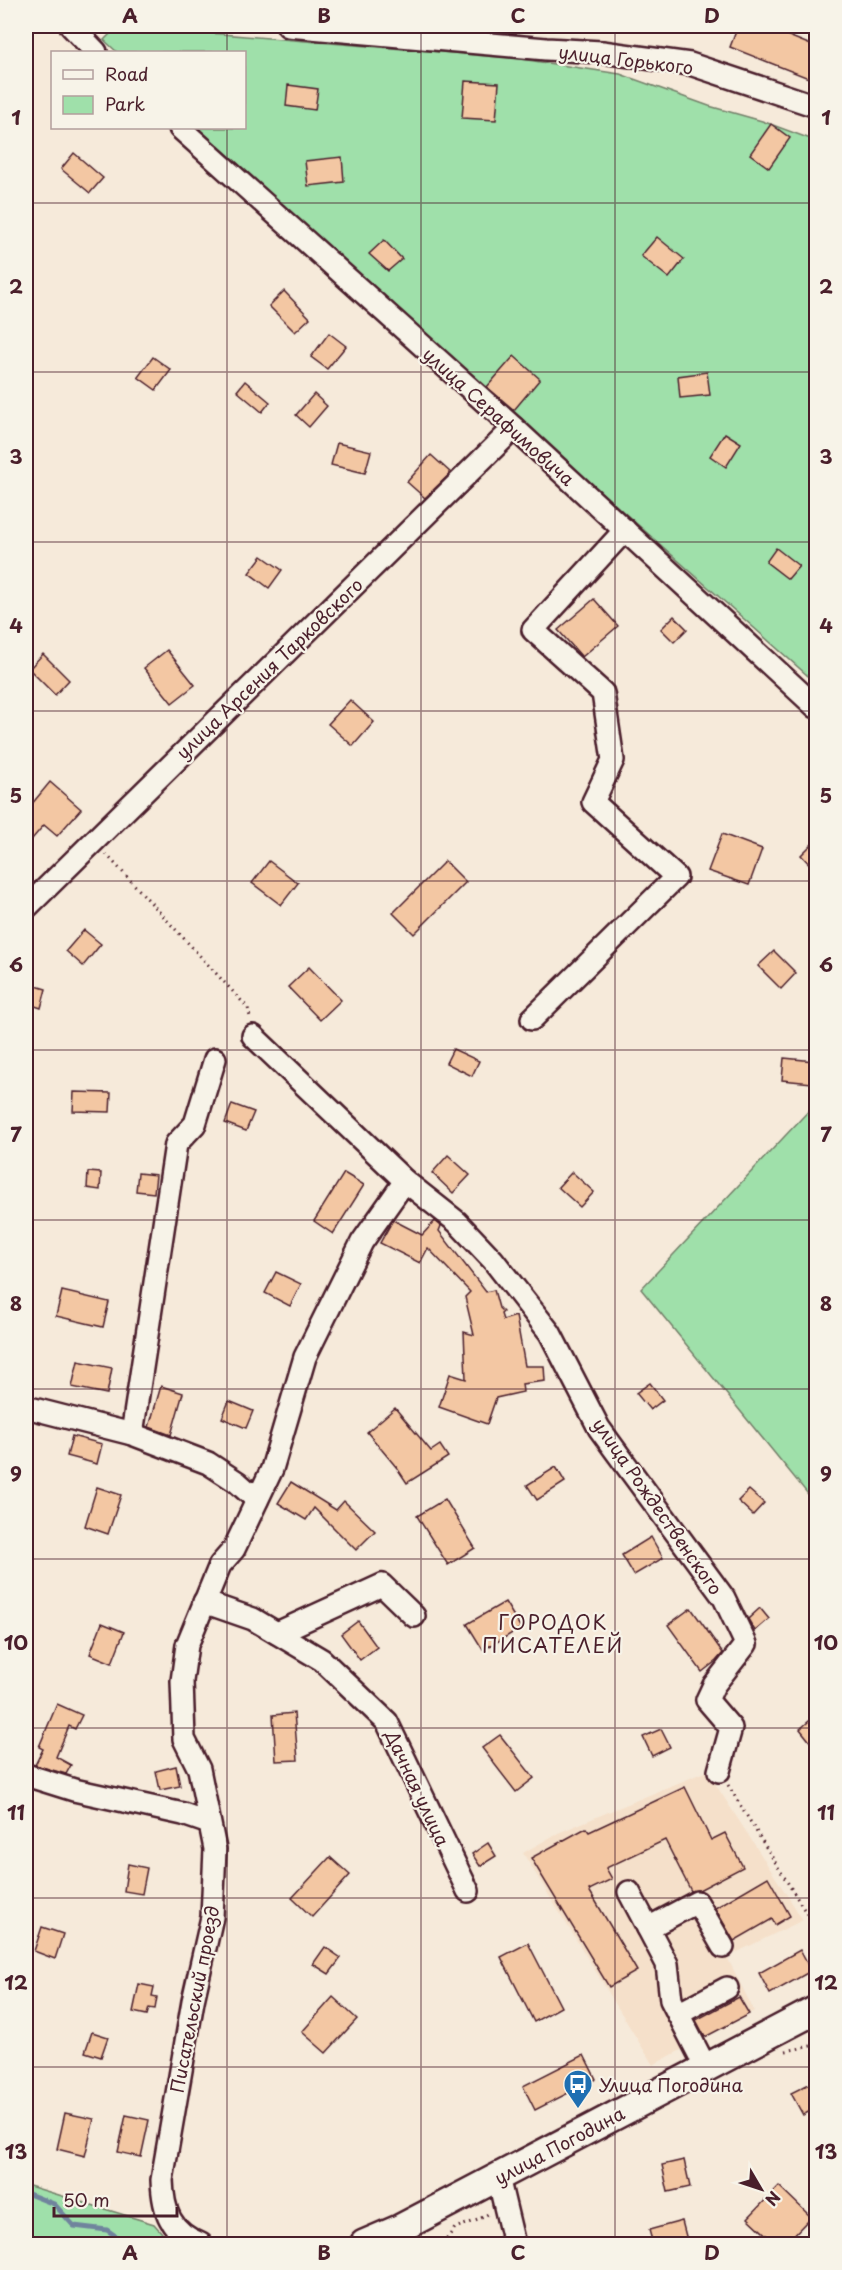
<svg xmlns="http://www.w3.org/2000/svg" width="842" height="2270" viewBox="0 0 842 2270" font-family="'Playpen Sans',sans-serif">
<style>
.built{fill:#f5e0ca}
.green{fill:#9fe0aa;stroke:#74806a;stroke-width:1.5}
.lines{fill:none;stroke-linecap:round;stroke-linejoin:round}
.stream{stroke:#6f849d;stroke-width:5}
.building{fill:#f3c7a3;stroke:#4a1f2b;stroke-width:1.5}
.minor-casing{stroke:#4a1f2b;stroke-width:26}
.major-casing{stroke:#4a1f2b;stroke-width:32}
.path{stroke:#4a1f2b;stroke-width:3;stroke-dasharray:1.5 4.5;stroke-linecap:butt}
.minor{stroke:#f7f3e8;stroke-width:21}
.major{stroke:#f7f3e8;stroke-width:27}
.grid{fill:none;stroke:#4a1f2b;stroke-width:1.5;stroke-opacity:0.55}
.labels{text-anchor:middle;dominant-baseline:central;stroke-width:4.5;stroke-linejoin:round;paint-order:stroke}
.street-label{font-size:18px;fill:#4a1f2b;stroke:#f7f3e8}
.poi-label{font-size:18px;fill:#4a1f2b;stroke:#f7f3e8;text-anchor:start}
.neighbourhood-label{font-size:20px;letter-spacing:1.5px;fill:#4a1f2b;stroke:#f7f3e8}
.neatline{fill:none;stroke:#4a1f2b;stroke-width:2}
.grid-label{font-size:20px;text-anchor:middle;font-weight:bold;fill:#4a1f2b}
</style>
<rect width="100%" height="100%" fill="#f6eada"/>
<filter id="ink" filterUnits="userSpaceOnUse"><feTurbulence type="fractalNoise" baseFrequency=".0167" numOctaves="2"/><feDisplacementMap in="SourceGraphic" scale="12" xChannelSelector="R" yChannelSelector="G"/><feConvolveMatrix kernelMatrix="1 2 1 2 8 2 1 2 1" color-interpolation-filters="sRGB"/></filter>
<g filter="url(#ink)">
<polygon class="built" points="707,1771 803,1920 727,1957 754,2011 653,2065 523,1853 558,1833"/>
<g class="green">
<polygon points="134,28 221,34 514,58 620,74 709,106 762,121 816,141 816,683 485,389 198,128 244,128 244,52 117,52 104,40 113,31"/>
<polygon points="816,1103 816,1102 816,1504 641,1289"/>
<polygon points="26,2185 154,2224 162,2233 161,2244 26,2244"/>
</g>
<g class="lines">
<polyline class="stream" points="26,2193 54,2204 74,2226 107,2230 127,2244"/>
</g>
<g class="building">
<polygon points="738,26 748,26 762,31 764,26 816,47 816,81 730,47"/>
<polygon points="465,81 499,83 496,120 462,118"/>
<polygon points="288,85 318,89 315,110 286,106"/>
<polygon points="771,124 790,138 769,168 750,154"/>
<polygon points="74,153 103,178 90,193 61,169"/>
<polygon points="342,157 344,182 308,186 305,161"/>
<polygon points="657,237 684,259 669,278 641,256"/>
<polygon points="384,240 402,259 388,271 369,254"/>
<polygon points="284,291 310,318 295,332 269,306"/>
<polygon points="329,333 346,346 327,369 311,357"/>
<polygon points="514,356 540,379 514,410 487,387"/>
<polygon points="153,357 171,370 156,390 138,377"/>
<polygon points="707,372 710,395 680,398 678,376"/>
<polygon points="245,381 270,402 262,412 237,391"/>
<polygon points="314,394 327,406 309,427 296,415"/>
<polygon points="725,433 741,443 726,467 710,456"/>
<polygon points="337,443 371,451 365,473 331,465"/>
<polygon points="431,455 451,473 425,498 407,482"/>
<polygon points="776,548 799,566 788,579 766,562"/>
<polygon points="262,556 282,570 269,588 249,573"/>
<polygon points="594,599 618,626 582,657 558,630"/>
<polygon points="674,616 687,629 674,642 661,629"/>
<polygon points="167,650 195,685 172,703 144,668"/>
<polygon points="43,654 69,680 55,695 29,669"/>
<polygon points="350,700 374,722 353,746 328,724"/>
<polygon points="50,782 81,809 57,836 44,825 26,846 26,811"/>
<polygon points="722,834 762,849 749,885 708,871"/>
<polygon points="816,840 816,871 801,855"/>
<polygon points="269,861 298,883 281,905 252,883"/>
<polygon points="445,861 466,882 414,934 393,913"/>
<polygon points="84,930 101,944 83,966 66,951"/>
<polygon points="774,951 796,973 781,989 758,966"/>
<polygon points="309,967 341,1000 320,1020 288,987"/>
<polygon points="26,983 46,989 41,1008 26,1003"/>
<polygon points="453,1049 479,1061 472,1076 446,1063"/>
<polygon points="784,1058 814,1061 812,1083 782,1080"/>
<polygon points="74,1092 111,1093 110,1112 73,1111"/>
<polygon points="232,1104 254,1112 246,1131 225,1123"/>
<polygon points="448,1155 470,1175 453,1193 432,1173"/>
<polygon points="88,1172 101,1173 100,1190 87,1188"/>
<polygon points="572,1172 594,1192 580,1207 558,1187"/>
<polygon points="138,1173 156,1175 154,1193 136,1191"/>
<polygon points="344,1173 364,1185 333,1234 314,1221"/>
<polygon points="393,1220 422,1235 435,1221 441,1226 439,1231 486,1292 494,1290 499,1308 503,1312 501,1314 503,1320 516,1316 525,1366 544,1366 545,1381 522,1384 523,1392 496,1398 487,1424 439,1407 450,1374 466,1379 464,1332 474,1335 465,1297 470,1292 428,1248 420,1263 380,1243"/>
<polygon points="276,1272 301,1284 290,1306 265,1293"/>
<polygon points="62,1291 109,1302 103,1327 56,1316"/>
<polygon points="78,1361 112,1368 107,1394 72,1387"/>
<polygon points="650,1383 663,1400 650,1410 636,1393"/>
<polygon points="161,1386 183,1393 171,1435 149,1427"/>
<polygon points="229,1401 253,1411 246,1428 222,1418"/>
<polygon points="395,1408 431,1451 440,1445 448,1457 407,1483 397,1468 367,1432"/>
<polygon points="72,1436 102,1444 97,1464 67,1456"/>
<polygon points="556,1467 565,1482 537,1500 527,1485"/>
<polygon points="291,1482 336,1510 344,1501 375,1531 356,1550 314,1508 306,1520 278,1503"/>
<polygon points="97,1487 121,1495 108,1534 85,1526"/>
<polygon points="749,1490 764,1503 753,1515 738,1501"/>
<polygon points="445,1499 475,1548 448,1565 417,1516"/>
<polygon points="651,1537 663,1558 634,1575 622,1555"/>
<polygon points="505,1602 521,1628 483,1650 467,1624"/>
<polygon points="691,1608 723,1653 716,1661 702,1672 668,1625"/>
<polygon points="760,1608 769,1619 755,1631 748,1619"/>
<polygon points="358,1621 377,1647 360,1660 341,1634"/>
<polygon points="102,1623 124,1632 112,1663 90,1654"/>
<polygon points="57,1704 82,1715 75,1729 69,1726 56,1757 71,1765 66,1774 35,1765 43,1749 39,1747"/>
<polygon points="294,1713 298,1760 276,1761 273,1715"/>
<polygon points="816,1715 816,1749 800,1729"/>
<polygon points="661,1729 670,1747 652,1756 643,1737"/>
<polygon points="500,1735 534,1778 516,1792 482,1748"/>
<polygon points="176,1766 180,1786 160,1790 156,1771"/>
<polygon points="685,1787 711,1840 725,1833 743,1867 699,1890 691,1891 665,1840 606,1868 612,1879 589,1890 637,1971 609,1987 531,1858 586,1828 589,1832"/>
<polygon points="488,1843 496,1856 480,1866 472,1854"/>
<polygon points="330,1857 350,1875 312,1917 292,1898"/>
<polygon points="128,1864 147,1868 142,1894 124,1891"/>
<polygon points="768,1877 790,1916 775,1925 772,1919 734,1941 715,1908"/>
<polygon points="42,1927 63,1934 55,1959 34,1951"/>
<polygon points="528,1943 561,2007 534,2022 501,1957"/>
<polygon points="325,1947 341,1958 329,1974 313,1964"/>
<polygon points="800,1950 811,1971 770,1994 759,1973"/>
<polygon points="139,1984 154,1987 152,1996 157,1997 155,2009 149,2008 147,2015 133,2012"/>
<polygon points="333,1997 357,2019 326,2053 302,2032"/>
<polygon points="739,1997 749,2014 705,2037 696,2020"/>
<polygon points="92,2032 108,2037 101,2057 85,2052"/>
<polygon points="584,2055 596,2079 535,2110 523,2086"/>
<polygon points="809,2084 816,2098 816,2108 803,2115 791,2093"/>
<polygon points="65,2113 94,2119 85,2156 57,2149"/>
<polygon points="126,2115 149,2120 141,2157 118,2152"/>
<polygon points="684,2160 690,2187 668,2192 662,2165"/>
<polygon points="779,2186 811,2217 785,2244 776,2244 748,2218"/>
<polygon points="682,2221 688,2244 653,2244 649,2230"/>
</g>
<g class="lines">
<g class="minor-casing">
<g id="minor">
<polyline points="71,26 96,52"/>
<polyline points="288,26 546,49 602,52 690,64 816,106"/>
<polyline points="180,128 514,428 816,707"/>
<polyline points="26,908 514,428"/>
<polyline points="532,1019 676,877 593,802 613,760 603,693 533,630 625,530"/>
<polyline points="253,1036 405,1181 457,1222 493,1260 550,1333 599,1428 615,1450 724,1598 746,1644 714,1685 707,1700 731,1728 719,1771"/>
<polyline points="26,1407 132,1434 208,1463 237,1482 257,1500"/>
<polyline points="132,1434 176,1144 195,1124 215,1059"/>
<polyline points="204,1602 253,1619 322,1660 387,1722 468,1891"/>
<polyline points="277,1633 382,1585 414,1616"/>
<polyline points="26,1775 74,1790 183,1814 209,1823"/>
<polyline points="629,1892 667,1964 671,2000 706,2068"/>
<polyline points="648,1928 697,1902 723,1947"/>
<polyline points="678,2014 727,1988"/>
<polyline points="498,2177 514,2244"/>
<path d="M201,2244C170,2232 163,2211 162,2180L193,2001L212,1917L215,1849L199,1769L184,1739L182,1681L187,1645L220,1565L234,1549L272,1469L305,1357L362,1242L405,1181"/>
</g>
</g>
<g class="major-casing">
<polyline id="major" points="364,2244 399,2229 816,2010"/>
</g>
<g class="path">
<polyline points="106,854 248,1008 250,1017"/>
<polyline points="728,1785 816,1929"/>
<polyline points="786,2051 816,2045"/>
<polyline points="443,2244 455,2228 478,2220 488,2214"/>
</g>
<use href="#minor" class="minor"/>
<use href="#major" class="major"/>
</g>
</g>
<path class="grid" d="M227,26V52M421,26V2244M615,26V2244M227,128V2244M26,203H816M26,372H816M26,542H816M26,711H816M26,881H816M26,1050H816M26,1220H816M26,1389H816M26,1559H816M26,1728H816M26,1898H816M26,2067H816"/>
<defs>
<g id="bus-pin" transform="scale(1.5)"><path d="M0 17L-7.5 6A9.5 9.5 0 1 1 7.5 6Z" fill="#1f6fb2" stroke="#f7f3e8"/><path d="M-5-6H5V4H4V6H2V4H-2V6H-4V4H-5ZM-3.5-4V0h7V-4ZM-3.5 1.2v1.5H-2V1.2ZM2 1.2v1.5H3.5V1.2Z" fill="#fff"/></g>
</defs>
<g fill-rule="evenodd">
<use href="#bus-pin" x="578" y="2084"/>
</g>
<g class="labels">
<g class="street-label">
<text transform="translate(626 59) rotate(7)">улица Горького</text>
<text transform="translate(499 416) rotate(42)">улица Серафимовича</text>
<text transform="translate(269 668) rotate(-44)">улица Арсения Тарковского</text>
<text transform="translate(658 1506) rotate(55)">улица Рождественского</text>
<text transform="translate(418 1788) rotate(65)">Дачная улица</text>
<text transform="translate(194 1999) rotate(-79)">Писательский проезд</text>
<text transform="translate(559 2145) rotate(-28)">улица Погодина</text>
</g>
<g class="poi-label">
<text x="599" y="2084">Улица Погодина</text>
</g>
<g class="neighbourhood-label">
<text x="553" y="1622">ГОРОДОК<tspan x="553" dy="23">ПИСАТЕЛЕЙ</tspan></text>
</g>
</g>
<rect width="842" height="2270" fill="none" stroke="#f7f3e8" stroke-width="66"/>
<rect x="51" y="51" width="195" height="78" fill="#f7f3e8" stroke="#b29e9c" stroke-width="1.5"/>
<rect x="63" y="70" width="30" height="9" fill="#f7f3e8" stroke="#b29e9c" stroke-width="1.5"/>
<text x="105" y="81" font-size="18" fill="#4a1f2b">Road</text>
<rect x="63" y="96" width="30" height="18" fill="#9fe0aa" stroke="#b29e9c" stroke-width="1.5"/>
<text x="105" y="111" font-size="18" fill="#4a1f2b">Park</text>
<g transform="translate(761 2189) rotate(129)" stroke="#f7f3e8" stroke-width="4.5" paint-order="stroke">
<path d="M0-4.5L10 22L0 15L-10 22Z" fill="#4a1f2b"/>
<text y="-9" font-size="16" font-weight="bold" text-anchor="middle" fill="#4a1f2b">N</text>
</g>
<path d="M54 2207v9h123v-9" fill="none" stroke="#4a1f2b" stroke-width="3"/>
<text x="63" y="2207" font-size="18" fill="#4a1f2b" stroke="#f7f3e8" stroke-width="4.5" paint-order="stroke">50 m</text>
<rect x="33" y="33" width="776" height="2204" class="neatline"/>
<g class="grid-label">
<text x="130" y="23">A</text>
<text x="324" y="23">B</text>
<text x="518" y="23">C</text>
<text x="712" y="23">D</text>
<text x="16" y="125">1</text>
<text x="826" y="125">1</text>
<text x="16" y="294">2</text>
<text x="826" y="294">2</text>
<text x="16" y="464">3</text>
<text x="826" y="464">3</text>
<text x="16" y="633">4</text>
<text x="826" y="633">4</text>
<text x="16" y="803">5</text>
<text x="826" y="803">5</text>
<text x="16" y="972">6</text>
<text x="826" y="972">6</text>
<text x="16" y="1142">7</text>
<text x="826" y="1142">7</text>
<text x="16" y="1311">8</text>
<text x="826" y="1311">8</text>
<text x="16" y="1481">9</text>
<text x="826" y="1481">9</text>
<text x="16" y="1650">10</text>
<text x="826" y="1650">10</text>
<text x="16" y="1820">11</text>
<text x="826" y="1820">11</text>
<text x="16" y="1990">12</text>
<text x="826" y="1990">12</text>
<text x="16" y="2159">13</text>
<text x="826" y="2159">13</text>
<text x="130" y="2260">A</text>
<text x="324" y="2260">B</text>
<text x="518" y="2260">C</text>
<text x="712" y="2260">D</text>
</g>
</svg>
